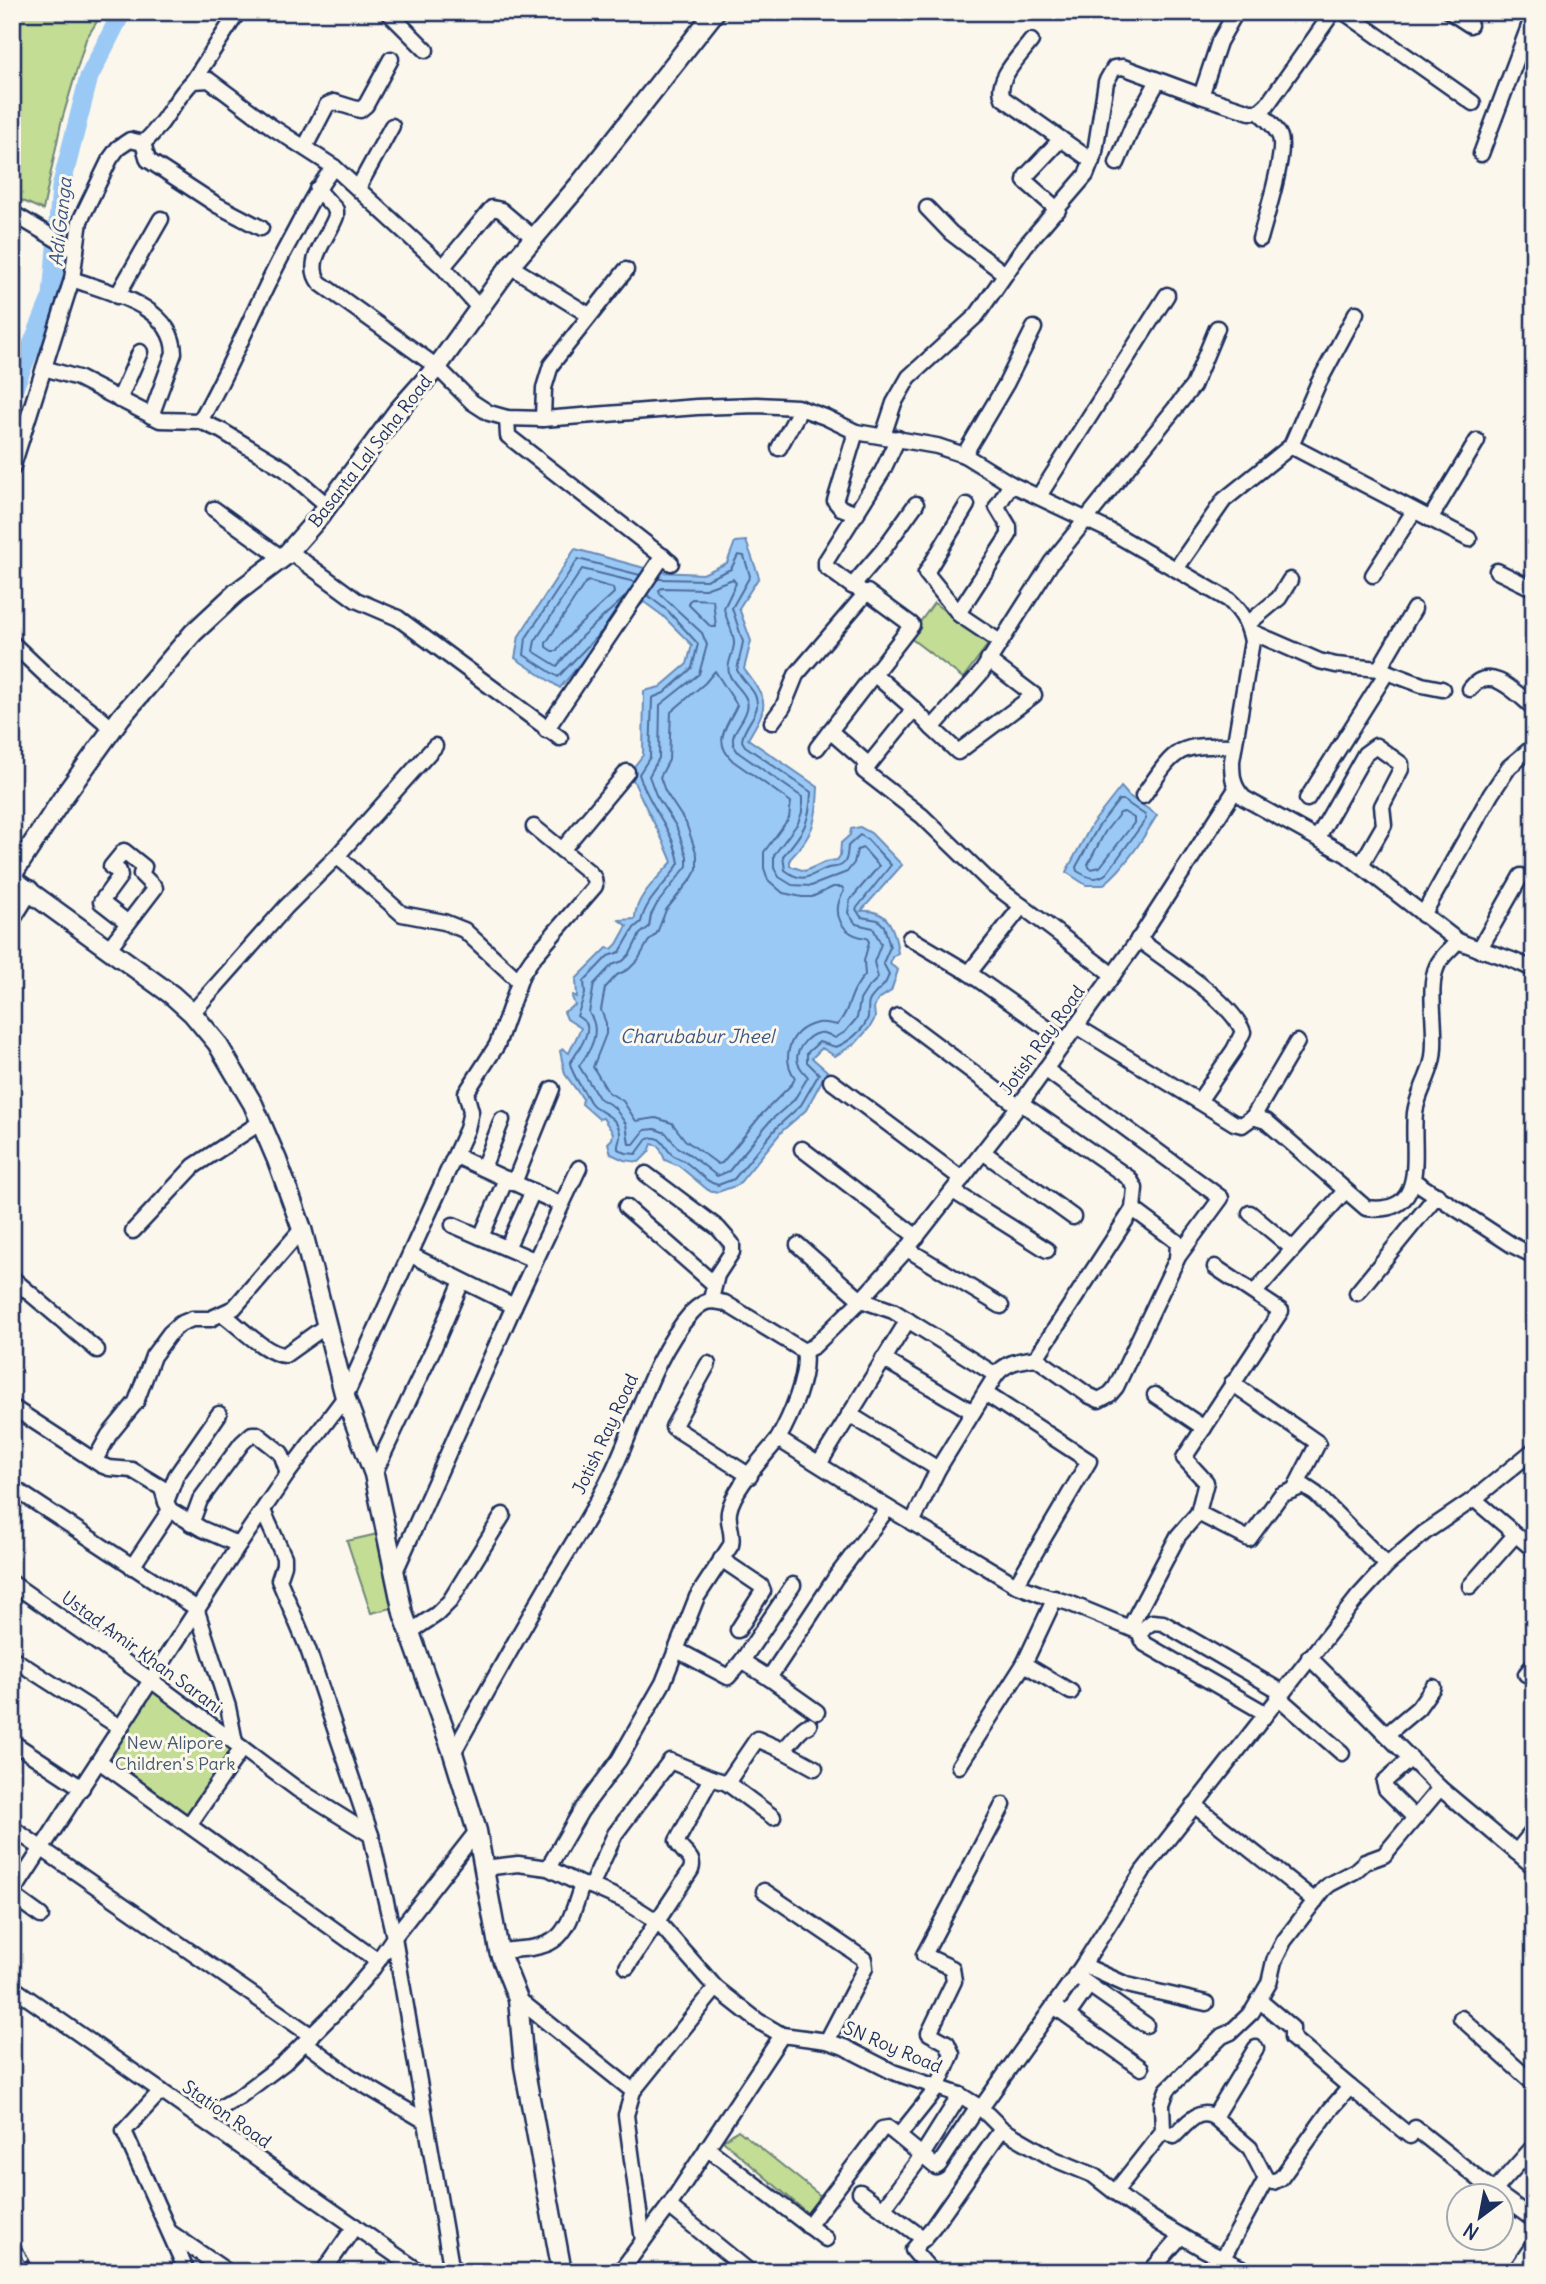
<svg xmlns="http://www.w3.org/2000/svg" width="1546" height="2284" viewBox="0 0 1546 2284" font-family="Delius,sans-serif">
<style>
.green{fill:#c3dd94;stroke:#6f8679;stroke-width:2}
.water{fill:#9bc9f6;stroke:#688bb9;stroke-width:2}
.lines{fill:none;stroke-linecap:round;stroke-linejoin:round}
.shore{stroke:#4e6d9b;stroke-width:2}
.river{stroke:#9bc9f6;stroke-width:19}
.minor-casing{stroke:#1b2f5e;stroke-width:19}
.major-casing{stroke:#1b2f5e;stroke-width:23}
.minor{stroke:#fbf7ec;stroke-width:14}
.major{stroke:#fbf7ec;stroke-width:18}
.rail-casing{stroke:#1b2f5e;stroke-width:6}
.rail{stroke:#fbf7ec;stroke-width:3.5;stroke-dasharray:10;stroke-linecap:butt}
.labels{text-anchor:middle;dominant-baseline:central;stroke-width:6;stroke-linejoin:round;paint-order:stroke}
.street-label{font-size:18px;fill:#1b2f5e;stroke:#fbf7ec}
.park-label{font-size:18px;fill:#455a6c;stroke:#fbf7ec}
.water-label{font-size:19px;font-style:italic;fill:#3b5684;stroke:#fbf7ec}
</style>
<rect width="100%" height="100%" fill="#fbf7ec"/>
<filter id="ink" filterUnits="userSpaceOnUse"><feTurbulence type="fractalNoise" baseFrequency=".0143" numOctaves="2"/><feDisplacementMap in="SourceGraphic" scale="14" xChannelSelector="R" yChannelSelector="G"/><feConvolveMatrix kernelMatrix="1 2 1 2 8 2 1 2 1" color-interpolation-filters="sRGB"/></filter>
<g filter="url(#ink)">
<g class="green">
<polygon points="12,12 103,12 86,39 61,123 43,210 12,196"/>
<polygon points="934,603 989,643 963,678 909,637"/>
<polygon points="382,1533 404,1605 371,1613 347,1541"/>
<polygon points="150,1689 159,1695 164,1689 240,1740 188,1818 105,1760"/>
<polygon points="738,2130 827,2201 812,2217 723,2141"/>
</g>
<g class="water">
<path d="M746,541L759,577L739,608L751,641L744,669C769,702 769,704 748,739L818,787C817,820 813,836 790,859V866L805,871L825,862L837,860L840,856L841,843L850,835L851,829L860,827L871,833L902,865L861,911C889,909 895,929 898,953L892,957L890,964L898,970L891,991L879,999L874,1007L875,1018L870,1027L856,1043L835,1056L822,1048L812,1058L827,1071L806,1110L782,1131L738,1185L718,1192L708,1190L679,1166L665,1160L659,1146L652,1144L649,1152L639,1162L624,1160L611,1154L608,1143L612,1139L613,1133L603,1118L599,1119L582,1104L583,1099L565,1074L560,1051L563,1049L569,1053L581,1028L567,1019L564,1012L575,1005L572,997L573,995L577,997L576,979L607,948L612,949L617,944L627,926L619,920L635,919C634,898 659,877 672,862C660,830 642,804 630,772L643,755L644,691L660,687L687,664L692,645L663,616L644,602L594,647L560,688L515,658L519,636L575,549L659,572L703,574L727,563L735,542Z"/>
<path d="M1121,787L1129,796L1157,815C1142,840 1126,867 1103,885H1086L1066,872L1092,824Z"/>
</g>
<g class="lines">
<g class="shore">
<path d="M733,579L736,583L724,608C725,619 735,633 734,644C733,655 725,666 730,676C735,687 751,696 747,709C743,726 723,736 739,753L802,797V812L798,823L774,855V868L779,877L792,885L811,886L847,872L854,863L857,850L863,848L879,866L850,900L848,913L856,924L873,928L881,944L874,962L878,978L867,989L860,1000L857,1018L845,1032L835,1038C830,1035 825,1032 819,1033C807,1035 794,1051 798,1063C800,1069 805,1073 808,1077L794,1100L770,1121L729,1171L717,1176L689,1154L678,1148L666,1133L655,1129L645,1130L634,1144H629L626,1124L614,1107L599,1098L579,1066C591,1050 602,1031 589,1013L594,984L612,965L623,961L630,954L640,934L649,927L651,915L657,904L687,866V856L676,826L656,795L649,776L659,758L660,705L699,674L707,645L702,633L660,594L659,590L662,588L705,589Z"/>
<polygon points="589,581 613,588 614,593 575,629 556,651 552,651 546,647 546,643 585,583"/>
<path d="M647,595L668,611L698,644L692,668L664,693L652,698L650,757L639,774C648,805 674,830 679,863C667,885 646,898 641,922L634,928L620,952L608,956L584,981L585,994L577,1016C580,1018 583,1020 586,1023C592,1032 575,1056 570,1063C572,1076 584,1090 590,1102C597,1113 617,1114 620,1133C621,1139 617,1144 618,1149L626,1153L636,1154L647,1139C664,1133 663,1149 674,1156C677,1158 681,1159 684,1161C696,1169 703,1181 718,1185L734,1179L777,1127L801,1105L819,1074L807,1062V1053L819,1042L836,1047C847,1043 865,1030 868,1017C869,1008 866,1003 873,996C881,986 885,988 889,974L883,963L890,947L884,926L878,920L861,917L856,909L891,865L867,839L860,835L848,846C847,853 848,858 844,863C839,869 834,866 828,868C809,875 805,885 785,870L783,856C803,833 810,823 811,792L745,746L742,741C743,723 765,713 754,693C749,685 741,678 737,670L743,642L732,608L750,576L744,556L738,555L731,569L706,580L658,579"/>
<polyline points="624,598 582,636 557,666 533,651 535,641 582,569 635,582"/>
<polygon points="692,599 713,600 716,627 711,627 689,605 689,601"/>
<polyline points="604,629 558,677 524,655 526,638 578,559 640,575"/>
<path d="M715,671L737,705C728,726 711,740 733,761L791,802L789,818L764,852V868L768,880L783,893L802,897H812L833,887H842L844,891C830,913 841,935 867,938L869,942L864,961L865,975C847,994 852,1009 837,1025C830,1024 822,1021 814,1024C789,1031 781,1058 795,1078L792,1084L762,1114L722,1163L718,1164L685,1140L672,1123L656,1118L636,1121L623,1101L608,1092L593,1067L606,1034V1023L601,1010L605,988L617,975L629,969L638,960L648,942L657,933L666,910L692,878L697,869V855L686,823L665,791L660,777L669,760L671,712L705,683Z"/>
<path d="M1119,800H1123L1145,815L1146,819L1107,873C1096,882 1087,877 1077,871L1076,867L1098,827Z"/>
<polygon points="1124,812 1134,818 1134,823 1100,867 1090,869 1088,864 1105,832 1120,813"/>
</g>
<polyline class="river" points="12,393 52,296 61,187 89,77 122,12"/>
<g class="minor-casing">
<g id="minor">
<polyline points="388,12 426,50"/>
<polyline points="1344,12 1473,103"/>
<polyline points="1450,12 1470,25"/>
<path d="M1031,41C1021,55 994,80 1003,98L1092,161"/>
<polyline points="193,81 238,12"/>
<polyline points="1201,96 1219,42 1236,12"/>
<path d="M1259,112C1267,119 1276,127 1280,137C1286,154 1265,220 1260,239"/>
<polyline points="143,143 148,160 217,205 261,228"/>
<polyline points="305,147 327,105 334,102 360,110 366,105 391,59"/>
<polyline points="1481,154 1534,13"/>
<polyline points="1117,163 1133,125 1158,81"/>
<polyline points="358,188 392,126"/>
<path d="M317,189L336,210V216C329,237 303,262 320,283L437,367L472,402L489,413L507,418L543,419L697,407L757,405L797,407L825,417L856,432L937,446L964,455L1011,484L1108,530L1229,600C1243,613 1248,623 1252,641L1232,761C1232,777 1233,787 1244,798L1347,855L1458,941C1483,952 1510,956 1534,970"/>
<polyline points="927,208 951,233 1005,274"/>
<polyline points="1058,210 1025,181 1026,176 1061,139"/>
<polyline points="12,213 76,251"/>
<polyline points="510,266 589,315"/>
<polyline points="443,267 492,208 501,210 534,238"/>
<path d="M72,279C107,292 173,305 174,353L151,416"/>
<polyline points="117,296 161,219"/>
<polyline points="44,368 78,378 160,420 200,421 222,431 285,469 328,506"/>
<polyline points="119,400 140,352"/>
<polyline points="507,418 508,436 671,563"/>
<polyline points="543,419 544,388 551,365 626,270"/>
<path d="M200,421C233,364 256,303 287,246C302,219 314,191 334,167"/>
<polyline points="856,432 835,501 841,508 857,514"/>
<polyline points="883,436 894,403 909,377 977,315 1025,246 1086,175 1095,152 1106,82 1114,68 1123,67 1201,96 1250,112 1259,112 1267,105 1333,12"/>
<polyline points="1291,446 1469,539"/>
<polyline points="779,448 801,408"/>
<polyline points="964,455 1006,384 1034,328"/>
<path d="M12,469L72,279L80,221L110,159L118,148L130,140L143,143C164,126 173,100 193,81L209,80L272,127L334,167L443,267L480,309"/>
<polyline points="1039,496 1167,295"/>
<polyline points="214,509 282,558"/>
<polyline points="1430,519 1477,441"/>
<polyline points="289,551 356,600 398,618 560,738"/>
<polyline points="1176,569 1224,500 1291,446 1318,384 1356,313"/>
<polyline points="1497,571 1534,589"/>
<polyline points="1373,575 1414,511"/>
<polyline points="852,586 826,567 826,561 882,472 898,438"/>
<polyline points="859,589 852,586 883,550 916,504"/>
<polyline points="960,615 926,573 967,505"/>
<polyline points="1249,623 1279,598 1290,580"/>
<polyline points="1250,631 1319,661 1336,665 1379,669 1422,685 1442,689"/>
<polyline points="1000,642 960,615 961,609 1009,535 1009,527 997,507 1011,484"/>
<polyline points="12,643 52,681 93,712 113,729"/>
<polyline points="1379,669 1414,609"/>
<path d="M1470,689C1490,663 1516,693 1534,708"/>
<polyline points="914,709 864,771 922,816 990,882 1113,975"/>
<polyline points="772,722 783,707 796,675 867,592 912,625 874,674 914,709 932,728 981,673 1051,563 1193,386 1217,328"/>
<polyline points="932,728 958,752 1034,695 988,660"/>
<polyline points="546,730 663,556"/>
<polyline points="817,748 830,731"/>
<polyline points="869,765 830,731 874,674"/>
<path d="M1143,796C1176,749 1175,744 1234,746"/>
<polyline points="1307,799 1387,672"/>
<polyline points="1318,837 1365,754 1376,746 1401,764 1401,769 1382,806 1384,825 1361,865"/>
<polyline points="562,850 627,772"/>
<polyline points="337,856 402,914 444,922 464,930 519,981"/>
<polyline points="1423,915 1491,794 1509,767 1534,746"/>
<polyline points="910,938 969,973 1065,1041"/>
<path d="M1138,939C1165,960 1232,1001 1243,1032L1234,1050L1199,1101"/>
<polyline points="109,948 155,888 141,874 144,867 124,851 111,867 119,871 120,876 101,902 128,923"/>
<polyline points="1479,950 1521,876"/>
<polyline points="969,973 1022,906"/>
<polyline points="192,1013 286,907 337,856 435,746"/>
<polyline points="898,1016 1018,1106"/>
<path d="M1076,1026L1234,1123L1242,1125L1253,1117L1266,1121L1366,1208C1430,1216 1411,1153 1415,1113C1417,1095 1428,1080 1432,1062C1439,1034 1426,990 1437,966C1441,956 1451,949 1458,941"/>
<polyline points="1045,1069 1221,1198 1177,1258"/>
<polyline points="831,1081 962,1179"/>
<polyline points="1253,1117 1297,1042"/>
<polyline points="802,1149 917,1237"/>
<polyline points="983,1152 1073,1217"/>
<polyline points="456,1156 560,1204"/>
<polyline points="483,1168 502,1120"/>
<polyline points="646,1174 718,1228 732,1244 732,1252 717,1275 711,1299"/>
<polyline points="1414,1181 1512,1245 1534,1256"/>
<polyline points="514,1183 552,1089"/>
<polyline points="953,1191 1047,1250"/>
<polyline points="626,1207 714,1284"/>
<polyline points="1250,1213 1292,1248"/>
<polyline points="453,1225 534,1260"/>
<polyline points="133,1231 194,1166 261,1122"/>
<polyline points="481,1237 506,1179"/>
<polyline points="507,1248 533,1191"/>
<polyline points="907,1249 1001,1306"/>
<polyline points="411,1255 514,1306"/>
<polyline points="12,1278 97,1350"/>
<polyline points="1255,1292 1345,1191"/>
<polyline points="1357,1293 1437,1195"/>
<path d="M224,1315C239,1326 267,1355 285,1355L327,1325"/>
<path d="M804,1351C809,1375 790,1418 778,1439L888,1508L1016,1585L1045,1596L1069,1603L1137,1631L1142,1630L1152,1622L1163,1623L1282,1692"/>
<polyline points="1036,1358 1088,1395 1099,1400 1110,1394 1116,1387 1177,1259 1178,1244 1176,1241 1133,1209"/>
<polyline points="883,1359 973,1412"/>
<polyline points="708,1364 673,1427 750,1476"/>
<path d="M996,1375C1007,1361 1020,1361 1036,1358L1133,1209L1135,1188L1129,1178L1021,1103"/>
<polyline points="1232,1383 1318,1443 1294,1490"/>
<polyline points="985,1393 1089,1461 1016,1585"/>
<polyline points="1155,1395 1204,1428"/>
<polyline points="12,1407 101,1465 109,1468 132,1470 162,1488 166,1502"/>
<polyline points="849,1414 938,1469"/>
<polyline points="95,1460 109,1435 136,1402 153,1356 170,1333 180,1324 192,1319 210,1319 234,1308 302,1229"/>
<polyline points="819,1464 908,1320"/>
<polyline points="374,1474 434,1347 462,1281"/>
<polyline points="12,1487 196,1608 228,1707 235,1742"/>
<polyline points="1474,1499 1534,1550"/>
<polyline points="170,1510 202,1529 239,1545"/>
<polyline points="263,1511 284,1557 284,1565 279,1580 308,1649 371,1835"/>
<polyline points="1198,1513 1249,1539 1281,1495 1304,1486 1316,1494 1387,1565"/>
<polyline points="912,1523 938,1469 996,1375 893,1311 861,1300 907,1249 1021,1103 1141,936 1236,789"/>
<polyline points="191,1524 200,1500 242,1443 252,1434 257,1434 281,1453 288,1473"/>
<polyline points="721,1559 761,1586 763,1591 738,1630"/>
<polyline points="132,1567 170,1510 166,1502 176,1476 219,1414"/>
<polyline points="394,1574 514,1306 579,1168"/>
<polyline points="12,1583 152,1681 297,1789 371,1835 394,1937 452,2272"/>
<polyline points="1470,1586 1515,1535"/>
<polyline points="1130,1627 1178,1536 1198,1513 1206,1482 1184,1458 1281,1311 1215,1267"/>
<polyline points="1142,1630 1141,1637 1145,1644 1265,1713"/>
<polyline points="410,1632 437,1614 450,1601 503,1515"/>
<polyline points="677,1650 728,1677 742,1661 793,1585"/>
<polyline points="1309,1657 1440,1788 1534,1867"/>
<polyline points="12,1658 121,1728"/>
<polyline points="742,1661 769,1678"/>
<polyline points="1024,1664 1071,1692"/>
<polyline points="1526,1674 1534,1664"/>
<polyline points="1278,1697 1342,1753"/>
<polyline points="817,1712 769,1678 836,1577 888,1508"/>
<polyline points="1387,1734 1418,1708 1433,1687"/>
<polyline points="12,1742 82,1788"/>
<polyline points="782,1750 815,1768"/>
<path d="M453,1753C485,1695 517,1638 550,1581C570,1547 592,1514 609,1479C637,1424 650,1360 692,1312C703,1301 710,1299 725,1303L804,1351L814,1346L861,1300L798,1245"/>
<polyline points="1411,1758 1384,1782 1386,1789 1415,1818"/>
<polyline points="99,1761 378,1961"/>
<polyline points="959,1766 1024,1664 1055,1598"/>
<polyline points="727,1783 773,1817"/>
<polyline points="1194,1805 1315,1901"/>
<polyline points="189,1825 242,1748"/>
<polyline points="12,1828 312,2036"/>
<polyline points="1516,1852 1534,1830"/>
<polyline points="484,1868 518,1864 548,1868 582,1885 591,1886 625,1901 658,1922 716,1988 758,2021 782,2035 827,2041 844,2047 893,2072 960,2095 981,2108 1002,2129 1054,2159 1093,2175 1130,2204 1159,2223 1205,2250 1250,2272"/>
<path d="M548,1868L581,1811L619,1760L663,1683L697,1597L731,1545C734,1532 727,1524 729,1512C732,1490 764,1457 778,1439"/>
<polyline points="591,1886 615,1834 670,1761 711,1778"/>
<polyline points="764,1891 864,1959 865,1968 827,2041"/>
<polyline points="12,1894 239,1545 288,1473 345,1397 467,1129 471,1111 466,1093 497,1045 522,974 532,959 595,886 594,878 589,872 534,827"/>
<polyline points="12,1895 41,1916"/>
<path d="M499,1951C515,1949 540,1950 554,1940C570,1930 576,1901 582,1885"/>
<polyline points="1083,1965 1127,1985 1206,2003"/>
<path d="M627,1967L691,1870C696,1856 681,1854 677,1841L711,1778L727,1783L757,1739L782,1750C793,1743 797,1730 809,1725"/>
<polyline points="1075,1975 1146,2025"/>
<polyline points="12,1987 420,2272"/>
<polyline points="518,1999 633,2091"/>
<polyline points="1259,2000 1292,2028 1292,2038 1350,2087"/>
<polyline points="1054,2006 1141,2068"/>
<polyline points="1068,2015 1089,1985"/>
<polyline points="1461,2018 1534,2084"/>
<polyline points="306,2043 351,2077 425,2121"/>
<polyline points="1256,2048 1214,2117 1250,2148 1266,2179 1273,2182 1281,2178 1330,2110 1350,2087 1410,2136 1415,2128 1494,2191 1534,2220"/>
<polyline points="161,2091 124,2131 187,2272"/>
<polyline points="981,2108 1083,1965 1143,1871 1357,1598 1387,1565 1424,1533 1474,1499 1534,1450"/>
<polyline points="201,2119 239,2097 284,2063 338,2009 373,1968 394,1937 477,1831"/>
<path d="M1163,2131L1174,2136C1186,2125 1198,2107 1214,2117"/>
<polyline points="896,2134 936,2167 939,2165 978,2106"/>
<polyline points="707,2148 826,2239"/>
<polyline points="1494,2191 1534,2146"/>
<polyline points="860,2192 924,2239"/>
<polyline points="1115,2192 1163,2131 1162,2104 1167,2090 1222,2036 1231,2032 1252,2012 1269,1983 1274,1961 1284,1941 1324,1889 1330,1884 1355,1871 1365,1862 1384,1855 1440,1788"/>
<polyline points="669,2206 750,2272"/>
<polyline points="883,2209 921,2157 960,2095"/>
<polyline points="808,2226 882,2129 888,2128 896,2134 901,2133 937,2088 952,2054 947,2043 929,2033 954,1981 952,1968 924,1955 1003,1805"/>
<polyline points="171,2233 228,2272"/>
<polyline points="643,2241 626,2115 633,2091 716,1988"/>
<polyline points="1223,2258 1266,2179"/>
<polyline points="323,2272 355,2226"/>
<polyline points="620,2272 669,2206 782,2035"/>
<polyline points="932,2272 913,2250 933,2227 1002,2129"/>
<polyline points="1150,2272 1181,2236"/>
<polyline points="1515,2272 1534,2244"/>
</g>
</g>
<g class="major-casing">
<g id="major">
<polyline points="12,875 62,799 121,717 193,633 236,593 285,556 320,516 397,412 437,367 510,266 579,185 715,12"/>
<polyline points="12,879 172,995 192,1013 217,1043 253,1104 277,1160 302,1229 345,1397 374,1474 403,1613 453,1753 477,1831 499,1951 518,1999 524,2066 562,2272"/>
<polyline points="12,917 29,890"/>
</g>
</g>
<use href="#minor" class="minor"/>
<use href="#major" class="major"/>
<g class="rail-casing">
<g id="rail">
<polyline points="12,2233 32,2272"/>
<polyline points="12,2271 13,2272"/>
</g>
</g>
<use href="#rail" class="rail"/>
</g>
</g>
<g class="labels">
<g class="street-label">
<text transform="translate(370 451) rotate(-52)">Basanta Lal Saha Road</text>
<text transform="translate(1042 1040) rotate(-54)">Jotish Ray Road</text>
<text transform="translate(605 1434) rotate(-65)">Jotish Ray Road</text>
<text transform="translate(142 1652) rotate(36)">Ustad Amir Khan Sarani</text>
<text transform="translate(893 2047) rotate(23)">SN Roy Road</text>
<text transform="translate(227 2114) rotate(35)">Station Road</text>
</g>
<g class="park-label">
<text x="175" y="1742">New Alipore<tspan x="175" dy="21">Children's Park</tspan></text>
</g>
<g class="water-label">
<text transform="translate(60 222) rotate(-84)">Adi Ganga</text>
<text x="697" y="1036">Charubabur Jheel</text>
</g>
</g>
<rect width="1546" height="2284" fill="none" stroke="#fbf7ec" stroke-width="42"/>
<rect x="21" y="21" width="1504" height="2242" fill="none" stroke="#1b2f5e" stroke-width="2.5" filter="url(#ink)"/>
<g transform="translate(1480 2217) rotate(212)"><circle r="33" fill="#fbf7ec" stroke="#a1a7b3" stroke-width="2"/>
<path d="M0-5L12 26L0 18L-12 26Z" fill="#1b2f5e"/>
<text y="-10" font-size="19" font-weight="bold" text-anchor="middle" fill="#1b2f5e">N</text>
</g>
</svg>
